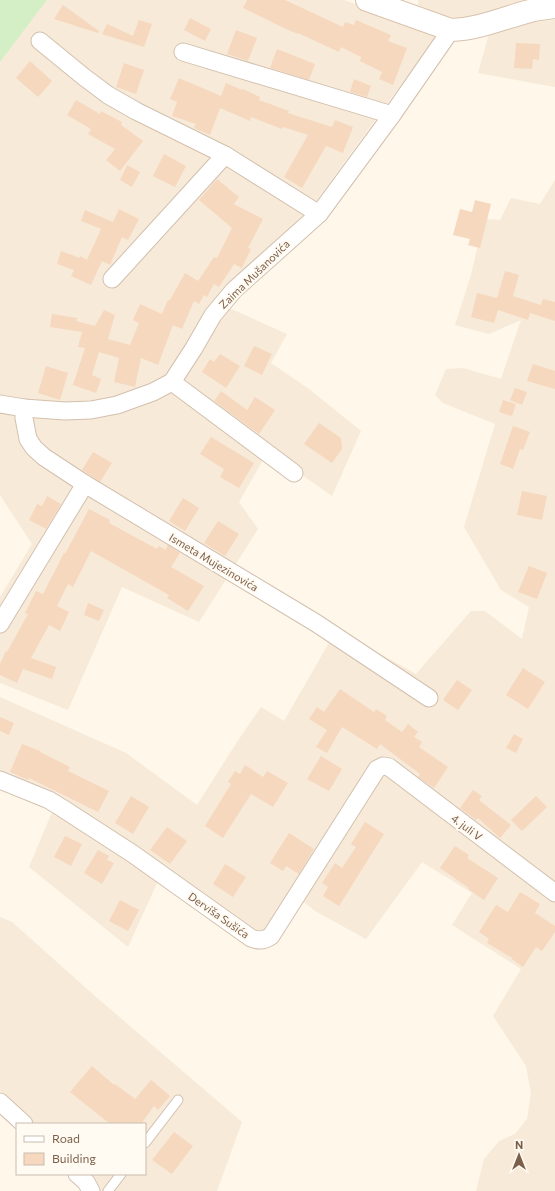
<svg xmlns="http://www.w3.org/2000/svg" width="555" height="1191" viewBox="0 0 555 1191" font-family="Commissioner,sans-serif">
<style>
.residential{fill:#f7ead8}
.green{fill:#d4eec6}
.building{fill:#f6d8bf}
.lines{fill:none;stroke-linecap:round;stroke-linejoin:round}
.lane-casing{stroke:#d3c0ae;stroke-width:11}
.street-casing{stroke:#d3c0ae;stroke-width:19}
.secondary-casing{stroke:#d8c2ad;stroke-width:24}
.lane{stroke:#fff;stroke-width:9}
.street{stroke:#fff;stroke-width:17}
.secondary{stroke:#fff;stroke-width:22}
.labels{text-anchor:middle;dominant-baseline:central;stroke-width:4;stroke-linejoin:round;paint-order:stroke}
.street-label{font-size:11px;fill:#7c5f4a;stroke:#fffbf2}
</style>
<rect width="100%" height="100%" fill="#fef7ea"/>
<g class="residential">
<polygon points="47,0 344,0 438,34 308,212 229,308 287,334 271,363 309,389 361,431 332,496 268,451 239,502 258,529 199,622 122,587 68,710 0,683 0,597 32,544 0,495 0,62"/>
<polygon points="418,0 542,0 469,18 456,18 440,15 418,5"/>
<polygon points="555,20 555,87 478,73 491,27"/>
<polygon points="555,180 555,1191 476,1191 484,1159 499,1141 515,1134 527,1119 531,1093 526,1066 493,1016 521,969 452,925 472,893 422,862 366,939 315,911 303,901 273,925 262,931 252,930 158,881 128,947 29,867 53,810 0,773 0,697 126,753 197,805 237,742 261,707 284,721 338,627 359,642 416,674 471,611 485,611 522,639 529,607 501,590 464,527 495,424 443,403 435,395 446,369 463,368 501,379 521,320 489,334 455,325 471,275 484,219 500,220 511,198 540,204"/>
<polygon points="0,917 12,922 96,997 242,1122 217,1191 96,1191 85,1174 145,1174 145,1124 36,1124 0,1091"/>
</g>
<polygon class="green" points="0,0 47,0 0,62"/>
<g class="building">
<polygon points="247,0 285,0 343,27 345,22 354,25 356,20 391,35 388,41 407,48 393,85 379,79 382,72 360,61 361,57 341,47 339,52 298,33 298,34 286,29 243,8"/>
<polygon points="63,5 99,31 98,33 54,19"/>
<polygon points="190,18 211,29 205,41 184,30"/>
<polygon points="139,20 152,24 144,47 102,34 107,24 133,36"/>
<polygon points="236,30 257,38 248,61 227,54"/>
<polygon points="516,43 540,44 539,60 533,59 532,69 514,68"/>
<polygon points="277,49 315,64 309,80 270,68"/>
<polygon points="30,61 52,81 38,97 16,78"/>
<polygon points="124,63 144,70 136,94 116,87"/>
<polygon points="179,78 221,96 226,83 242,90 243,89 260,97 259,100 289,111 288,113 332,127 335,120 353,127 343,153 326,146 302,188 284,177 308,135 283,127 282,129 251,117 250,121 220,108 210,135 194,128 196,124 172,116 177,102 170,99"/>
<polygon points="354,79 371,86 367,97 350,92"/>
<polygon points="76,100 100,114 101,111 122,122 121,125 143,141 120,171 106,160 115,149 88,134 91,129 67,115"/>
<polygon points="164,154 186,166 175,187 153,176"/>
<polygon points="127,165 140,172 132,187 120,180"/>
<polygon points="217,179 239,197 234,204 263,219 248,248 251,249 242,268 234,264 219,287 214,284 207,297 204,295 199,304 194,301 182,329 173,325 158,365 141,358 135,387 114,382 119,358 99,352 92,375 101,379 96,393 73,385 85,348 78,347 82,332 50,327 52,314 77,318 76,321 95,326 104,310 115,315 108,339 130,345 139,323 133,320 140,304 162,314 168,300 170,300 185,273 198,281 214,257 217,258 232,228 199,200"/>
<polygon points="475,200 491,204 480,248 468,245 470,239 453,235 460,209 472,212"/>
<polygon points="119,209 139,219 128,240 122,237 110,265 102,261 91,285 71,276 74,270 57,264 61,251 80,258 80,256 87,260 101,229 81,221 85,210 113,222"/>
<polygon points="505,271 519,275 513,296 541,305 543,299 555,302 555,321 530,313 528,320 498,310 494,323 471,317 477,293 497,298"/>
<polygon points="254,346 272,354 262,375 244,366"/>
<polygon points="220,354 240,366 226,388 202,372 210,359 214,362"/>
<polygon points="533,364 555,371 555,389 527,381"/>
<polygon points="46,366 68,373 60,400 38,393"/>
<polygon points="515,388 527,392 522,405 510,400"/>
<polygon points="221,391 247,410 255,397 275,410 259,434 214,401"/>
<polygon points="503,400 516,404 512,416 499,412"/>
<polygon points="319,423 341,438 342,449 332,463 304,444"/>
<polygon points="513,426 530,432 523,450 520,449 513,469 500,464"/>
<polygon points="211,437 254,463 239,488 220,477 224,469 200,454"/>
<polygon points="93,452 112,463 100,482 82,470"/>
<polygon points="522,491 547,496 542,520 517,515"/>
<polygon points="47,496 61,504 46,529 29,520 37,504 42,506"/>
<polygon points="183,498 199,508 185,531 169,521"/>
<polygon points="89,509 110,520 109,523 157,549 159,546 165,550 168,545 180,553 171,567 204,586 188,611 167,598 169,595 91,551 73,587 68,584 57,606 69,612 60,631 49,625 31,658 56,667 52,679 23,669 17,683 0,675 0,664 6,651 7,652 28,614 25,613 36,591 43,594 64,553 65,554"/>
<polygon points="218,521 239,534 225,556 204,543"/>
<polygon points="529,566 547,573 537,599 518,592"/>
<polygon points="88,603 104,610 99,621 84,615"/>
<polygon points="523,668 545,682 528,709 506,695"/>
<polygon points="457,680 472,690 458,710 443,700"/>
<polygon points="340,689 374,712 376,709 387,716 385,720 402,732 408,724 418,732 414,737 422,742 419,747 448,767 434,788 418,777 420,774 380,744 377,749 342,727 327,753 316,747 327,730 309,719 317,707 324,712"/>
<polygon points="0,717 14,723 9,735 0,731"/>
<polygon points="514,734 523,739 516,753 506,748"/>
<polygon points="22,744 40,751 40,752 70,767 68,771 109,791 98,812 29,778 28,780 10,772"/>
<polygon points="321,756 342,769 329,791 307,779"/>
<polygon points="245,765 263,777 267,771 288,783 273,807 251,794 223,838 205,826 231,784 228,782 235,771 240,774"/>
<polygon points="473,790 482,796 479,800 511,825 500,838 478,818 476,820 460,808"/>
<polygon points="131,796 149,807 133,834 115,823"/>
<polygon points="536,796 547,807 522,831 511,820"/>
<polygon points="365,822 384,834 339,906 323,896 328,887 322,883 335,863 342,868 356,847 351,844"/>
<polygon points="167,827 187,841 170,864 150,850"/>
<polygon points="289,833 314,849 299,874 286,866 283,871 270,863"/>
<polygon points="65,836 82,844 71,866 54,857"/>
<polygon points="455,846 469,855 467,858 498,878 484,900 468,889 469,888 440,868"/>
<polygon points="98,850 109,856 107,860 114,863 102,884 84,873"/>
<polygon points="225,864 246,877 233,897 213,884"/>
<polygon points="520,892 540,904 535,913 555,926 555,932 542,951 536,947 523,967 512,959 512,958 487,943 489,939 479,932 496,905 508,912"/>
<polygon points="120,900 139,910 128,931 109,921"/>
<polygon points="92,1066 114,1085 115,1084 135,1099 151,1080 170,1096 158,1110 154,1106 141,1124 110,1124 70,1092"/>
<polygon points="174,1132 193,1146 172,1174 152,1160"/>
</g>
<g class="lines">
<g class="lane-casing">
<g id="lane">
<polyline points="145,1143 178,1100"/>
<polyline points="108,1191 121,1174"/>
</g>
</g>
<g class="street-casing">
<g id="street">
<polyline points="40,41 84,77 108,95 136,111 225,155 319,214"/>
<polyline points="183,52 392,115"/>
<polyline points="112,279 225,155"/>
<polyline points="172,382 294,473"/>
<polyline points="0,404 24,408 65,411 91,410 117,405 153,392 172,382 194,348 213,315 234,290 319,214 392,115 451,30"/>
<polyline points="24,408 24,418 28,439 34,448 44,457 85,484 316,623 429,698"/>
<polyline points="0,624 85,484"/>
<path d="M0,780L49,800L62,808L133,854L251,938C258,941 264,941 271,936L377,769L383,766L389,767L555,893"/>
<polyline points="0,1102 24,1124"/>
<polyline points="77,1174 86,1182 91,1191"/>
</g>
</g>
<g class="secondary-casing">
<path id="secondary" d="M367,0L451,30C480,29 502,18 530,11C538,9 547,8 555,7"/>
</g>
<use href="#lane" class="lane"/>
<use href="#street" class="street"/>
<use href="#secondary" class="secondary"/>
</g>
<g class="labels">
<g class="street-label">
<text transform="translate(254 274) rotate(-44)">Zaima Mušanovića</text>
<text transform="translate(214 562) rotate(31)">Ismeta Mujezinovića</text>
<text transform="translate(467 827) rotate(37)">4. juli V</text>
<text transform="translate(219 915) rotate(35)">Derviša Sušića</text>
</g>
</g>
<rect x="16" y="1123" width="130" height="52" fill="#fffbf2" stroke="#cbbdaf"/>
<rect x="24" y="1136" width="20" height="6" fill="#ffffff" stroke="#cbbdaf"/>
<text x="52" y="1143" font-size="12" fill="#7c5f4a">Road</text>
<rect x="24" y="1153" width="20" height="12" fill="#f6d8bf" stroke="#cbbdaf"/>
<text x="52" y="1163" font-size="12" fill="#7c5f4a">Building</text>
<g transform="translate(519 1155)" stroke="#fffbf2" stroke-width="3" paint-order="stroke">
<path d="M0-3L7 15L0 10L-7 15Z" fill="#7c5f4a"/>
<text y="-6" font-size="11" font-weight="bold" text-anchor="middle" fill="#7c5f4a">N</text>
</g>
</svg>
